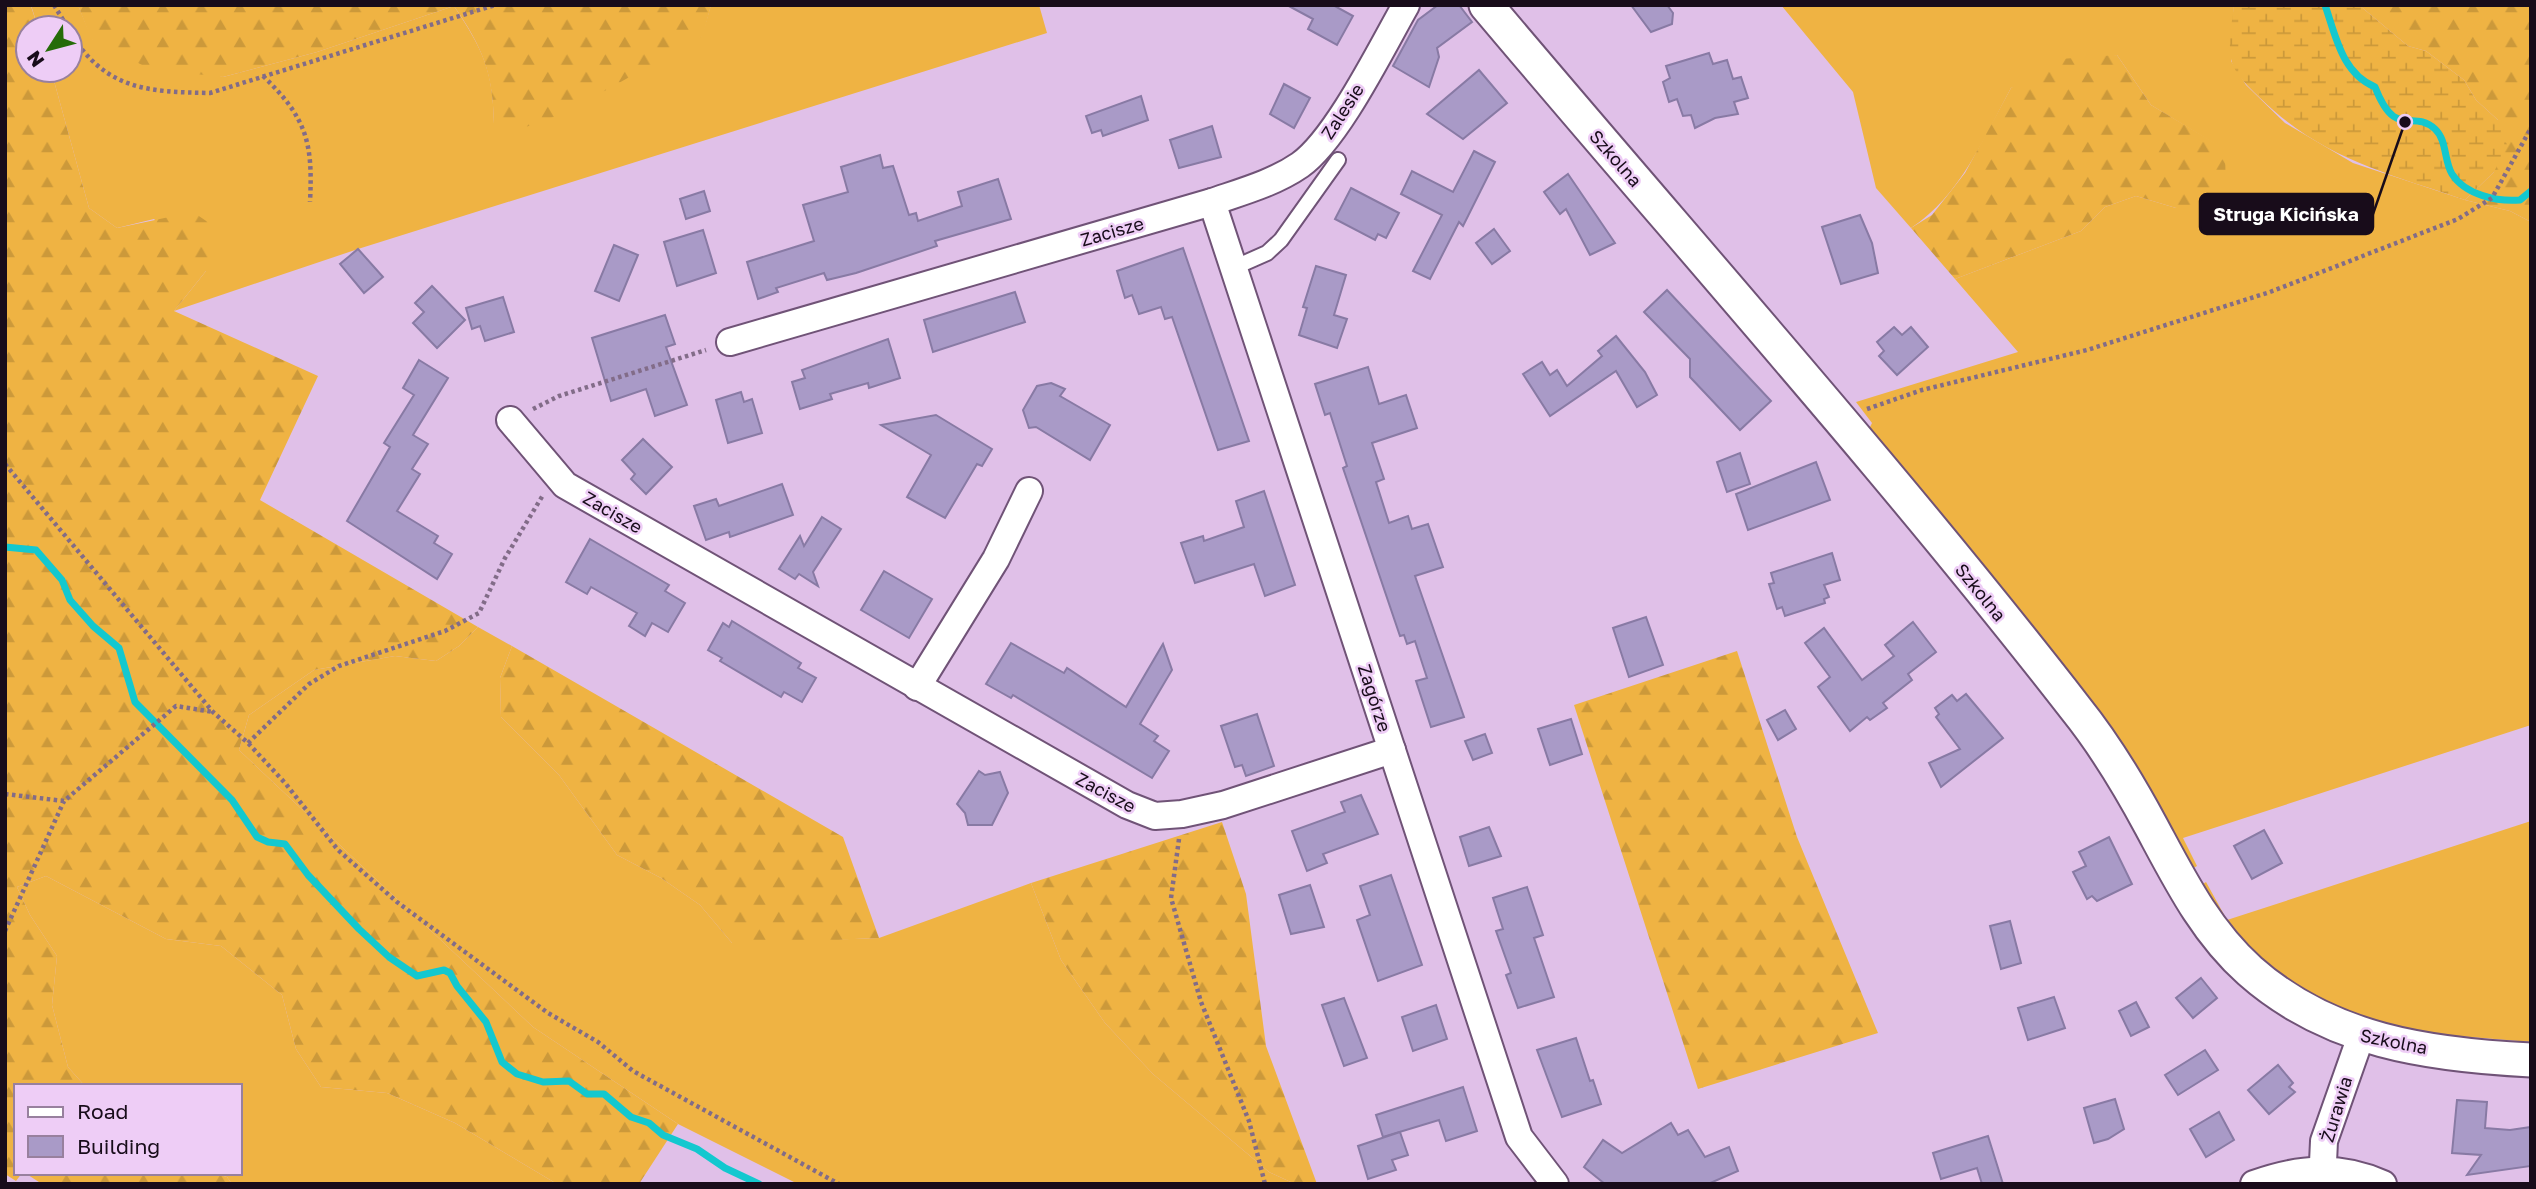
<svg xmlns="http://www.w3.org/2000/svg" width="2536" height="1189" viewBox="0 0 2536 1189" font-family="'Golos Text',sans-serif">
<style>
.grass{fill:#efb343}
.forest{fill:url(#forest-firs)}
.wetland{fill:url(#wetland-marsh)}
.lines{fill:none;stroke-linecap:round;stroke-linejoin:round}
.stream{stroke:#13c8cf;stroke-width:7}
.building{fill:#a99ac7;stroke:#887aa4;stroke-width:2}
.service-casing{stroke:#705377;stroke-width:18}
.minor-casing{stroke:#705377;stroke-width:30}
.tertiary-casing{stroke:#705377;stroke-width:37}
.path{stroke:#826c88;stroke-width:4.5;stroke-dasharray:3.5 3.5;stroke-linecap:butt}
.service{stroke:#fff;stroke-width:14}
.minor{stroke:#fff;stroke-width:26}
.tertiary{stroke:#fff;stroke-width:33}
.labels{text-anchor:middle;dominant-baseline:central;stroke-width:5;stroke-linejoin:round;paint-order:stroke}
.street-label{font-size:18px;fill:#180c1a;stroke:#eecdf6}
.leader{fill:none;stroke:#180c1a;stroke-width:2.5}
.callout-dot{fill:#180c1a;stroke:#eecdf6;stroke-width:2.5}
.callout{fill:#180c1a;stroke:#180c1a;stroke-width:2.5}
.callout-label{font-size:19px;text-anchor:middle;font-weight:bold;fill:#fff}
</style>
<defs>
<pattern id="forest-firs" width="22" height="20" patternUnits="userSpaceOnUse" patternTransform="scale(1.75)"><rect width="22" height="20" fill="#efb343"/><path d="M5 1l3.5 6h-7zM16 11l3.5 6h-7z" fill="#cc993a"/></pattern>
<pattern id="wetland-marsh" width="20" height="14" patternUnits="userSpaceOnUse" patternTransform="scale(1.75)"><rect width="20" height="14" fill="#efb343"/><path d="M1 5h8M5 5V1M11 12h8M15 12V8" fill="none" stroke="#cc993a"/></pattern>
</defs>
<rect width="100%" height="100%" fill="#e0c0e8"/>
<g class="grass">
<path d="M31,5H78L92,39L223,77L317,52L454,6C483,50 493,70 494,124L702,36L711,5H1039L1047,33L358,249L174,311L206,271L154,219L117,228L89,208L51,70H70V28H38Z"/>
<path d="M1781,5H2234L2231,61L2246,85L2285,123L2353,163L2465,200L2510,211L2531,222V725L2183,838L2197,866L2188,871L1867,433L1872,423L1856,402L2018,352L1955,279L2081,231L2105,207L2136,196L2176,208L2225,150L2151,105L2117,55L2011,88C1984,138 1960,196 1911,228L1876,188L1853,92Z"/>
<polygon points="478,627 512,646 500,678 501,717 559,775 617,855 661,878 700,905 732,943 879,938 1031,883 1061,960 1105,1023 1153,1074 1269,1172 1295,1184 798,1184 678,1124 533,1027 239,750 249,715 314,670 395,656 436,661 459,646"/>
<polygon points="2531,821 2531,1042 2386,1030 2307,999 2227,932 2200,886 2206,882 2227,920"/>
<polygon points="46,876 166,939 221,946 282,995 296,1049 321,1087 387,1093 455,1123 557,1184 232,1184 227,1177 213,1173 240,1173 240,1086 85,1086 68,1067 52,1005 57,956 30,915 17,887"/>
</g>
<g class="forest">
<polygon points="5,5 31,6 38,28 28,28 28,70 51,70 89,208 117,228 193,212 215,227 206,271 174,311 318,376 260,500 478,627 459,646 436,661 395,656 314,670 249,715 239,750 533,1027 678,1124 639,1184 557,1184 455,1123 387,1093 321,1087 296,1049 282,995 221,946 166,939 46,876 17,887 30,915 57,956 52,1005 68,1067 85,1086 16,1086 16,1173 22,1173 16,1181 5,1174"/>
<path d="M78,5H711L703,36L565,113L523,128L494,125C493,73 483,48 454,6L317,52L223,77L150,69L91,39Z"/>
<polygon points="2359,5 2531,5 2531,222 2510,211 2465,200 2494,172 2498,120 2476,100 2464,80 2426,51 2408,46"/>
<polygon points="2117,55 2151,105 2225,149 2226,200 2176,208 2136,196 2105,207 2081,231 1955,279 1911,228 1932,215 1965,173 2011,88 2060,59"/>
<path d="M512,646L843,837L879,938C830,939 781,947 732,943L700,905L661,878L617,855L559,775L501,717L500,678Z"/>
<polygon points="1737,651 1797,837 1878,1033 1698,1089 1574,705"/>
<polygon points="1222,822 1246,894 1266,1046 1317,1184 1295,1184 1269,1172 1153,1074 1105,1023 1061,960 1031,883"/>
<polygon points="25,1173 213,1173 227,1177 232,1184 42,1184"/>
</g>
<path class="wetland" d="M2234,5H2359L2408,46L2426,51L2464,80L2476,100L2498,120L2507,145L2494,172L2465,200C2386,173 2321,158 2260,98C2250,88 2234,74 2231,59C2228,42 2232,22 2234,5Z"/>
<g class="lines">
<g class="stream">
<path d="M2325,5C2336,37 2342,73 2375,87C2396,141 2412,108 2435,129C2447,140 2444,161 2452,174C2465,195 2498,202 2520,200L2531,191"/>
<polyline points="5,547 36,550 62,580 70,600 93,626 119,648 135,702 232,800 257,837 268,842 285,844 308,875 359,929 389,957 417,976 444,970 450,973 457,986 486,1022 502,1062 517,1074 543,1082 569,1081 587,1094 604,1094 631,1117 649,1123 663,1135 697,1149 725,1168 759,1184"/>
</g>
</g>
<g class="building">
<polygon points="1287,5 1333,5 1353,16 1337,45 1308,29 1313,19"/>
<polygon points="1438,5 1459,5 1472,22 1437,48 1439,57 1429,87 1393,66 1418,20"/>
<polygon points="1631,5 1667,5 1673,13 1672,24 1651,32"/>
<polygon points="1709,53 1713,64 1727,60 1733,79 1741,77 1748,98 1734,102 1738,114 1715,118 1695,128 1691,115 1683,116 1677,99 1669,102 1663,82 1670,78 1666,66"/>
<polygon points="1479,70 1507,103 1463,139 1427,114"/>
<polygon points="1284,84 1310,98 1294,128 1270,114"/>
<polygon points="1141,96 1148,120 1103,136 1101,130 1092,133 1086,116"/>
<polygon points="1212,126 1221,157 1179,168 1170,140"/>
<polygon points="1474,151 1495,162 1463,226 1459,222 1430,279 1413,271 1442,215 1401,194 1412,171 1453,192"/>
<polygon points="880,155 883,168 893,166 909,215 916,213 918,221 962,206 958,192 998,179 1011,219 935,241 937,246 856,273 827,280 824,273 776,288 778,292 758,299 747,262 814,241 803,205 848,192 841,167"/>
<polygon points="1568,174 1615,243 1590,255 1566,209 1560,214 1544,192"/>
<polygon points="1351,188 1399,213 1386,238 1378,234 1375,240 1335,219"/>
<polygon points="704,191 710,211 686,219 680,199"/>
<polygon points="1860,215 1872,243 1878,273 1841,284 1822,227"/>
<polygon points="1494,229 1510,251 1492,264 1476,243"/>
<polygon points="703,230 716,273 677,286 664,242"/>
<polygon points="614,245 638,255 619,301 595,291"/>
<polygon points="1183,248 1249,441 1218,450 1172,317 1165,319 1161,307 1139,314 1132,295 1125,298 1117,271"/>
<polygon points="358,249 383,277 364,293 340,264"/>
<polygon points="1316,266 1346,275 1334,315 1347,319 1337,348 1299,335 1307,308 1303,307"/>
<polygon points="432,286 465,320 437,348 413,323 424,312 415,303"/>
<polygon points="1667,290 1771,401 1740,430 1690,377 1690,359 1644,312"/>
<polygon points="1015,292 1025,322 933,352 924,320"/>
<polygon points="503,297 514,332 485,341 480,326 472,329 466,308"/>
<polygon points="665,315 675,344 666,347 687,405 655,416 646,389 611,401 592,338"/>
<polygon points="1894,327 1902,335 1911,327 1928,347 1897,375 1879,356 1884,351 1877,342"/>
<polygon points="1616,336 1645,372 1657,395 1637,407 1616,371 1550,416 1523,374 1542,362 1550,375 1557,370 1567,386 1602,356 1598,351"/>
<polygon points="888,339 900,378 869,388 868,383 830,394 832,399 800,409 792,382 805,378 802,370"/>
<polygon points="419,360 448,378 413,435 428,444 412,469 420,474 397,511 438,536 434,543 452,554 437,579 347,521 390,447 384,443 414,395 403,388"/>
<polygon points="1368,367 1379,404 1406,395 1417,428 1372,443 1384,479 1376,482 1389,523 1408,516 1412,529 1428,524 1443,567 1415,576 1464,717 1431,727 1416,681 1427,678 1415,641 1407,644 1404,635 1400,636 1343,468 1347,466 1330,413 1325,415 1315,384"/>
<polygon points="1051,383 1065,389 1060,396 1110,425 1090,460 1036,427 1029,428 1023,410 1037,386"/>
<polygon points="741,392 744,402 752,399 762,433 728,443 716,400"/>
<polygon points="936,415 992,449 982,466 977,464 945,518 907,497 931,455 881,425"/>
<polygon points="643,439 672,467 646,494 631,479 635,474 622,460"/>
<polygon points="1740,453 1750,484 1727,492 1717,462"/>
<polygon points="1816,462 1830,500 1748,530 1736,494"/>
<polygon points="782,484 793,515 730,537 729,532 706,540 694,506 716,499 719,506"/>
<polygon points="1264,491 1295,585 1265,596 1254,564 1195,583 1181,543 1203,536 1204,541 1244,527 1236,501"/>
<polygon points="822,517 841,529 813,572 818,586 799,574 795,579 779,569 800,536 804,546"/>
<polygon points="590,539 669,585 665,591 685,603 668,632 652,623 645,636 629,626 637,613 591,587 587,594 566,582"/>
<polygon points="1832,553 1840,580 1824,585 1829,597 1824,599 1825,603 1785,616 1782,607 1777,609 1769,584 1774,583 1771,573"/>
<polygon points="884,571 932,599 909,638 861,610"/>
<polygon points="1646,617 1663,665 1629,677 1613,628"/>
<polygon points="732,621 801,663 798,668 816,678 802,702 784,692 781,697 720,661 722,658 708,650 723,623 729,627"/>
<polygon points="1913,622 1936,652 1908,674 1912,680 1883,703 1887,708 1870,720 1867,717 1850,731 1818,687 1830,677 1805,643 1824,628 1862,680 1894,656 1885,645"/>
<polygon points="1011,643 1064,673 1067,668 1126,707 1163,644 1172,670 1140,724 1158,736 1154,741 1169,751 1152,778 1013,695 1011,698 986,684"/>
<polygon points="1966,694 2003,738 1941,787 1929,763 1960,749 1936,717 1939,714 1935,708 1952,695 1957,701"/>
<polygon points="1785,710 1796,729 1778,740 1767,720"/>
<polygon points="1257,714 1274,766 1246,776 1242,765 1235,767 1221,726"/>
<polygon points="1571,719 1582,754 1550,765 1538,729"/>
<polygon points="1485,734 1492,753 1473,760 1465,741"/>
<polygon points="979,771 985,775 1000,772 1008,793 992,825 968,825 965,813 957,804"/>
<polygon points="1361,795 1378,834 1323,854 1327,863 1307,871 1292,831 1345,812 1341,802"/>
<polygon points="1489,827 1501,856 1469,866 1460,837"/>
<polygon points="2264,830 2282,863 2252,879 2234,846"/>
<polygon points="2109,837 2132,884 2097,901 2092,896 2087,899 2073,872 2086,866 2079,852"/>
<polygon points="1391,875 1422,965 1378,981 1357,920 1370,915 1360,886"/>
<polygon points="1310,885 1324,927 1291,934 1279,895"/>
<polygon points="1527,887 1543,935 1534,938 1554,997 1518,1008 1506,975 1511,973 1496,931 1503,929 1493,898"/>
<polygon points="2010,921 2021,963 2001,969 1990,926"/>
<polygon points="2201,978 2217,998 2193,1018 2176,998"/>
<polygon points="2054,997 2065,1028 2028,1040 2018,1008"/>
<polygon points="1344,998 1367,1058 1344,1066 1322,1005"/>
<polygon points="2136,1002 2149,1027 2131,1036 2119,1011"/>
<polygon points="1436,1005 1447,1039 1413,1051 1402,1017"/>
<polygon points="1576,1038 1590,1081 1593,1080 1601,1104 1562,1117 1537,1050"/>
<polygon points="2205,1050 2218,1070 2178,1095 2165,1075"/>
<polygon points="2278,1065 2293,1083 2289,1087 2295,1092 2269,1114 2248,1090"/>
<polygon points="1463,1087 1477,1131 1446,1141 1439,1120 1383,1137 1376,1115"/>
<polygon points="2115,1099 2124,1129 2108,1139 2094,1143 2084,1108"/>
<polygon points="2457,1100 2487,1102 2485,1128 2510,1130 2531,1127 2531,1166 2467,1175 2481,1155 2452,1153"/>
<polygon points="2219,1112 2234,1140 2206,1157 2190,1129"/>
<polygon points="1671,1123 1678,1135 1688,1130 1705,1157 1729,1147 1738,1171 1708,1184 1605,1184 1584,1167 1603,1140 1622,1153"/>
<polygon points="1400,1132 1408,1155 1392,1160 1396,1170 1368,1179 1358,1146"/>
<polygon points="1988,1136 2003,1184 1982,1184 1977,1168 1941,1179 1933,1153"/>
</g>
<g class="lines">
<g class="service-casing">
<polyline id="service" points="1233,268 1267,253 1281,240 1338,160"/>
</g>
<g class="minor-casing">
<g id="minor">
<polyline points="1212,202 1519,1137 1555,1184"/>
<path d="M730,342L1212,202C1241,192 1274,183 1300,165C1337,139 1382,47 1406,5"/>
<polyline points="510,420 565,485 1127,805 1155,816 1182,814 1223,805 1392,750"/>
<polyline points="917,687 996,559 1029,491"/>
<path d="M2254,1184C2299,1168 2339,1164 2383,1184"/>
<polyline points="2322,1184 2324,1141 2361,1036"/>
</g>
</g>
<g class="tertiary-casing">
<path id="tertiary" d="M1486,5C1683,239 1888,467 2076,709C2105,745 2129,785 2151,826C2179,878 2205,931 2250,971C2329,1041 2429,1055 2531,1060"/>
</g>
<g class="path">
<polyline points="54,5 68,28"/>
<path d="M70,32C105,90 148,92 210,93L495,5"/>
<path d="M263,76C307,118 313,143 310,202"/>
<polyline points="533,409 559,396 706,350"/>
<polyline points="1867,409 1922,390 2087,350 2270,292 2458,219 2492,198 2531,128"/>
<polyline points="5,464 213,712 248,743 286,784 338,850 397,902 548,1013 598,1042 633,1071 839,1184"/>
<polyline points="248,743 309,684 339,666 445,631 479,613 505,558 543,495"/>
<polyline points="5,794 64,801 176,706 213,712"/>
<polyline points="1179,839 1171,898 1201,1002 1249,1121 1265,1184"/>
<polyline points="5,931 64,801"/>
</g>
<use href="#service" class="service"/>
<use href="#minor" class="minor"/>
<use href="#tertiary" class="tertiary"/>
</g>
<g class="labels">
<g class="street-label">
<text transform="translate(1342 111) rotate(-57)">Zalesie</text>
<text transform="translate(1616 158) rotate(49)">Szkolna</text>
<text transform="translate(1112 231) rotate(-16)">Zacisze</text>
<text transform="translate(613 512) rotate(30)">Zacisze</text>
<text transform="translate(1981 592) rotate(51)">Szkolna</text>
<text transform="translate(1375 698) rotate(72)">Zagórze</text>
<text transform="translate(1106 792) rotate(28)">Zacisze</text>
<text transform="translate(2394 1041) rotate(11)">Szkolna</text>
<text transform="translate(2336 1109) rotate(-73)">Żurawia</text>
</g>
</g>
<path class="leader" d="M2405 122L2373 214"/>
<circle class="callout-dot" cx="2405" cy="122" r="7"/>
<rect class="callout" x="2200" y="194" width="173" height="40" rx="7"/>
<g class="callout-label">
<text x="2286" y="221">Struga Kicińska</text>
</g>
<rect width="2536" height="1189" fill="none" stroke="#180c1a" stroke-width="14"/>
<rect x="14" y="1084" width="228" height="91" fill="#eecdf6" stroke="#98809e" stroke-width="2"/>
<rect x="28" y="1107" width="35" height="10" fill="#ffffff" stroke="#98809e" stroke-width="2"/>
<text x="77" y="1119" font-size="21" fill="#180c1a">Road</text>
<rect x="28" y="1136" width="35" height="21" fill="#a99ac7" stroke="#98809e" stroke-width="2"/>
<text x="77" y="1154" font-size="21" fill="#180c1a">Building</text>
<g transform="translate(49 49) rotate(234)"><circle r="33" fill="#eecdf6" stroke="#98809e" stroke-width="2"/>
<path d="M0-5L12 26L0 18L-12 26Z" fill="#256c08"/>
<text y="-10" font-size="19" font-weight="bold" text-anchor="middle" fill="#180c1a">N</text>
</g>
</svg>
